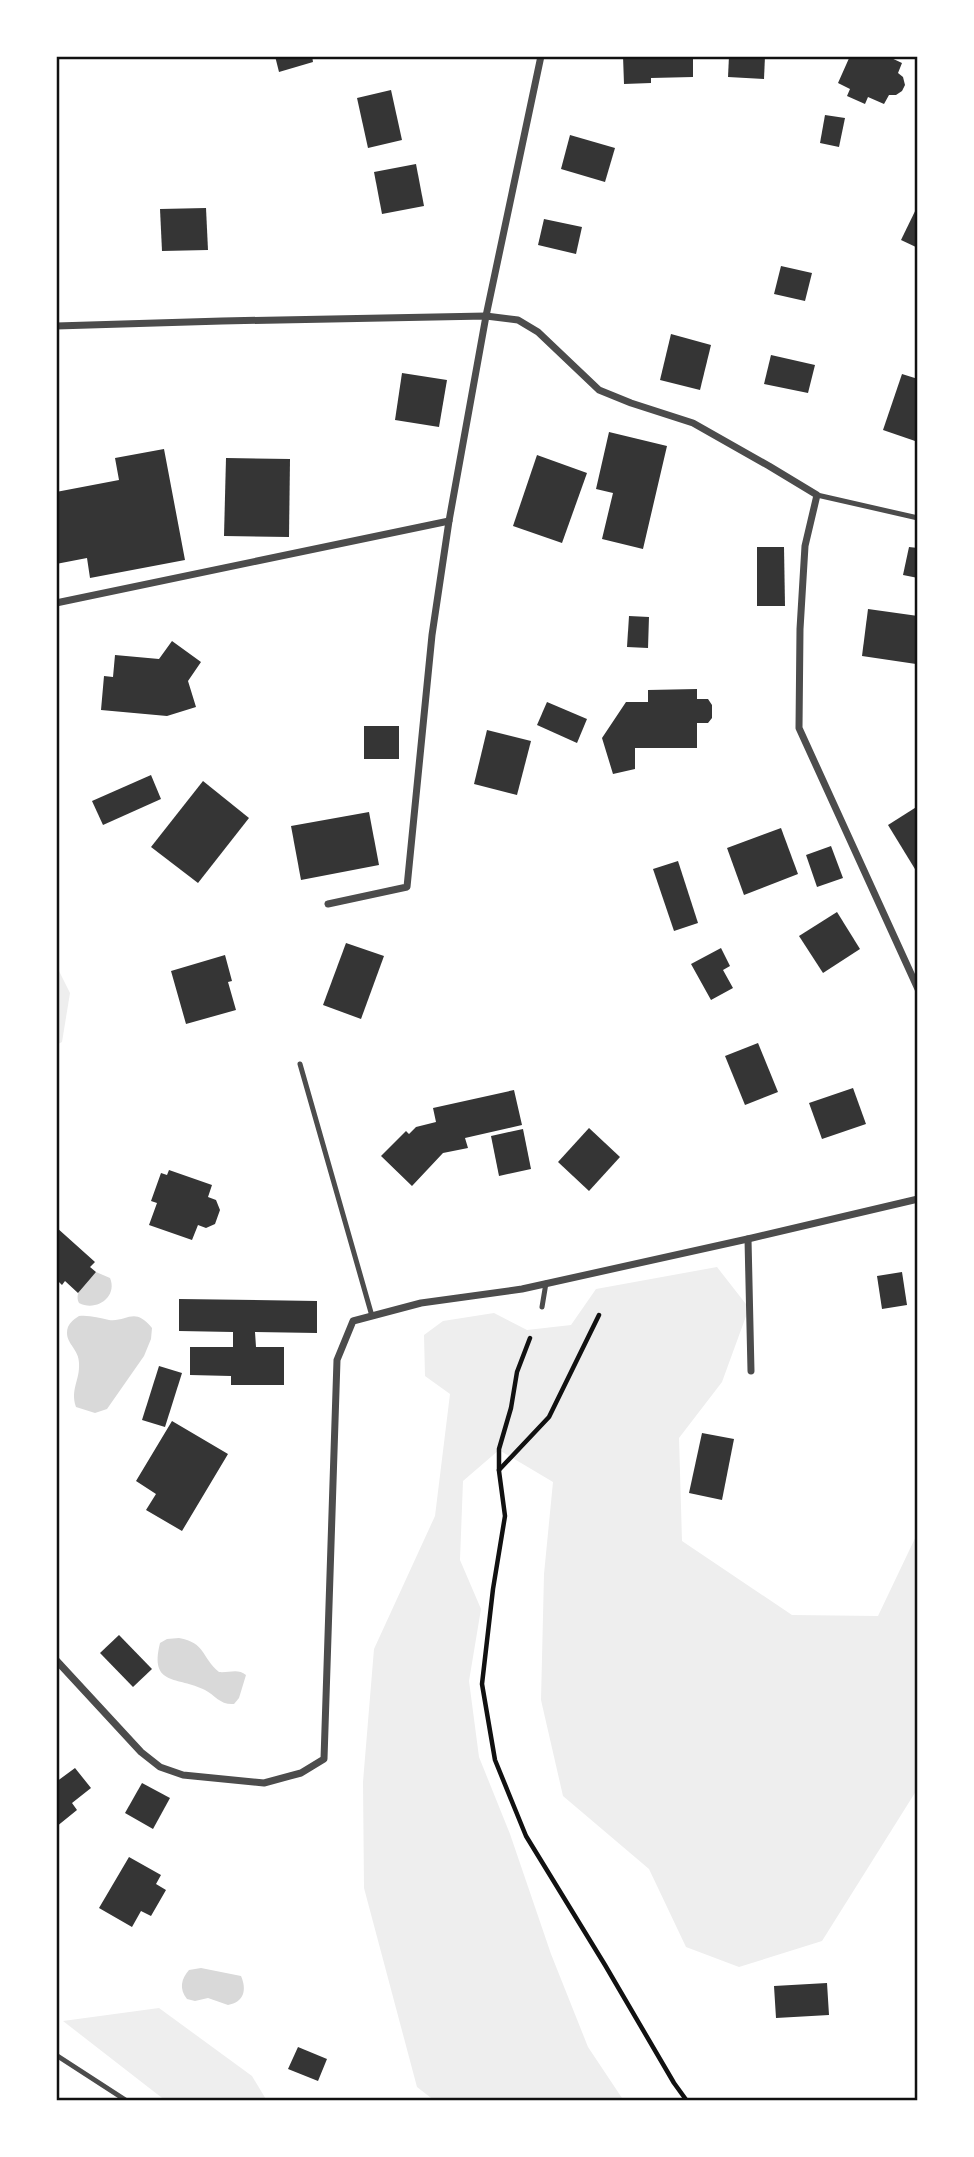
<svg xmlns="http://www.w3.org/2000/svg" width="974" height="2157" viewBox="0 0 974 2157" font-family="'Exo 2',sans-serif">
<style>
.green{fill:#eee}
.water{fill:#d9d9d9}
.building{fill:#353535}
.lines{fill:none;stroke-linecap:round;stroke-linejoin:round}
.path{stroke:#111;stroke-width:4.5}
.service{stroke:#4c4c4c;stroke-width:5}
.minor{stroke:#4c4c4c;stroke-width:7}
.neatline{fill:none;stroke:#111;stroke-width:2.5}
</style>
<rect width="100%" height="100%" fill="#fff"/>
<g class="green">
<polygon points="56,965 70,993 62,1042 56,1045"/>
<polygon points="717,1267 749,1308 722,1382 679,1438 682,1541 792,1615 878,1616 918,1532 918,1788 822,1941 739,1967 686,1947 649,1869 563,1796 541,1700 544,1574 553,1482 499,1450 463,1481 460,1560 481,1609 469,1681 479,1757 510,1834 551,1954 588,2047 624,2101 435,2101 417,2087 364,1888 363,1782 374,1649 435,1516 450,1394 425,1376 424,1335 443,1321 494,1313 527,1330 571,1325 596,1289"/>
<polygon points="159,2008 252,2076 267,2101 166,2101 63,2021"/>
</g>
<g class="water">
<path d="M96,1272L110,1278C118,1297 96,1312 79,1303C73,1291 88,1281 96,1272Z"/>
<path d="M79,1316C90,1315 99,1318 109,1320C128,1322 134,1306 152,1328L151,1339L144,1356L107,1409L95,1413L76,1407C70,1389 80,1381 79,1363C79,1350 67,1344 67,1333C67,1324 73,1320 79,1316Z"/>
<path d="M179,1638C206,1643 201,1657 219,1672C229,1673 238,1668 246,1675L239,1698L234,1704C220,1705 216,1696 205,1690C178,1676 149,1687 160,1643L167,1639Z"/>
<path d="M201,1968L241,1976C247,1990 244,2002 228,2005L208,1998L195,2001L187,1999C179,1989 181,1979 189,1970Z"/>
</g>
<g class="building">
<polygon points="275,56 312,56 313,62 279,72"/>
<polygon points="623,56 693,56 693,77 651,78 651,83 624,84"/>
<polygon points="729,56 765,56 764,79 728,77"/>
<polygon points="850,56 887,56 902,63 898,73 903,77 905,85 902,91 896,95 889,95 884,104 868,97 865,104 847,96 850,89 838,83"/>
<polygon points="391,90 402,140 368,148 357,98"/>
<polygon points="825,115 845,118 839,147 820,143"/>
<polygon points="570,135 615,148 605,182 561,169"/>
<polygon points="416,164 424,206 382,214 374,172"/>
<polygon points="918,205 918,248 901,240"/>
<polygon points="206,208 208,250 162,251 160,209"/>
<polygon points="544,219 582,227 576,254 538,245"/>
<polygon points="781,266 812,273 805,301 774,294"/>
<polygon points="671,334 711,345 700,390 660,380"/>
<polygon points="771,355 815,365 808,393 764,384"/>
<polygon points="402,373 447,380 439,427 395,420"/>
<polygon points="902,374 918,379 918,442 883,430"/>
<polygon points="609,432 667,446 643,549 602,539 613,493 596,489"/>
<polygon points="164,449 185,560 90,578 87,558 56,564 56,492 119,480 115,458"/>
<polygon points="537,455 587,473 562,543 513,526"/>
<polygon points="226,458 290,459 289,537 224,536"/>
<polygon points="757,547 784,547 785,606 757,606"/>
<polygon points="909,547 918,548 918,578 903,575"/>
<polygon points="868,609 918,616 916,664 862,656"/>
<polygon points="629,616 649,617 648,648 627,647"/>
<polygon points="172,641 201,662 188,681 196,707 167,716 101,710 104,676 113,677 115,655 159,659"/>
<polygon points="697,689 697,699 708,699 712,705 712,718 708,723 697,723 697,748 635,748 635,769 613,774 602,738 626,702 648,702 648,690"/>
<polygon points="547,702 587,719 577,743 537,725"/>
<rect x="364" y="726" width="35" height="33"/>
<polygon points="487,730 531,741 517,795 474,784"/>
<polygon points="151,775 161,799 103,825 92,801"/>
<polygon points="203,781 249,818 198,883 151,847"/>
<polygon points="918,806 918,874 888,825"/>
<polygon points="369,812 379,865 301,880 291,826"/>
<polygon points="781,828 798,874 744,895 727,848"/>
<polygon points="831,846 843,878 817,887 806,855"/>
<polygon points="678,861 698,923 674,931 653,869"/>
<polygon points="837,912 860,949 823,973 799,936"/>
<polygon points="346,943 384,956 361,1019 323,1005"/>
<polygon points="721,948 730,966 723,970 733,988 711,1000 691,964"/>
<polygon points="225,955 232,981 228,982 236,1010 186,1024 171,971"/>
<polygon points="758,1043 778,1092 745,1105 725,1056"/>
<polygon points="853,1088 866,1124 822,1139 809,1103"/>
<polygon points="514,1090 522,1125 465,1138 468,1148 443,1153 412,1186 381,1156 406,1131 409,1134 416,1127 436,1122 433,1108"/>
<polygon points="589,1128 620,1157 589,1191 558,1162"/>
<polygon points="523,1129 531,1169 499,1176 491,1136"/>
<polygon points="169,1170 212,1185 208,1197 216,1200 220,1210 215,1224 206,1228 198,1225 192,1240 149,1225 157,1203 151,1201 161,1173 167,1175"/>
<polygon points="56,1227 95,1262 90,1267 96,1272 78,1293 65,1281 62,1285 56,1279"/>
<polygon points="902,1272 907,1305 882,1309 877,1276"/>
<polygon points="179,1299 317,1301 317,1333 255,1332 256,1347 284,1347 284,1385 231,1385 231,1376 190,1375 190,1347 233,1347 233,1332 179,1331"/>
<polygon points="159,1366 182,1373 165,1427 142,1420"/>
<polygon points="172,1421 228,1454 182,1531 146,1510 156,1494 136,1481"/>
<polygon points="702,1433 734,1439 722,1500 689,1493"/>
<polygon points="119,1635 152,1669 133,1687 100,1653"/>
<polygon points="75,1768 91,1788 72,1803 77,1810 56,1827 56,1782"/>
<polygon points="142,1783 170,1798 153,1829 125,1813"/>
<polygon points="129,1857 161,1875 156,1884 166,1890 151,1916 141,1911 132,1927 99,1908"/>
<polygon points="827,1983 829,2015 776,2018 774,1986"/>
<polygon points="298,2047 327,2059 318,2081 288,2069"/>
</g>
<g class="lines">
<g class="path">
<polyline points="530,1338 517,1372 511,1408 499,1449 499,1471 505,1516 493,1589 482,1684 495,1760 526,1836 605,1965 674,2083 687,2101"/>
<polyline points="499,1470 549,1417 599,1315"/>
</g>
<g class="service">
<polyline points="817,495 918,518"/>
<polyline points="300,1064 372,1316"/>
<polyline points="542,1307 546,1283"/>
<polyline points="56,2055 127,2101"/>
</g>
<g class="minor">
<polyline points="56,326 222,321 486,316 518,320 538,332 599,390 631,403 693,423 769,466 817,495 805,546 800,629 799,728 918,989"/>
<polyline points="56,603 449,521 486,316 541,56"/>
<polyline points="328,904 407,887 432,635 449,521"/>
<polyline points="748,1239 751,1371"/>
<polyline points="56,1660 141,1752 160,1767 183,1775 264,1783 301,1773 324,1759 337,1360 353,1321 421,1303 522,1289 752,1238 918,1199"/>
</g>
</g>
<rect width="974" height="2157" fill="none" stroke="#ffffff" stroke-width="116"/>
<rect x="58" y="58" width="858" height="2041" class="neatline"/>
</svg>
